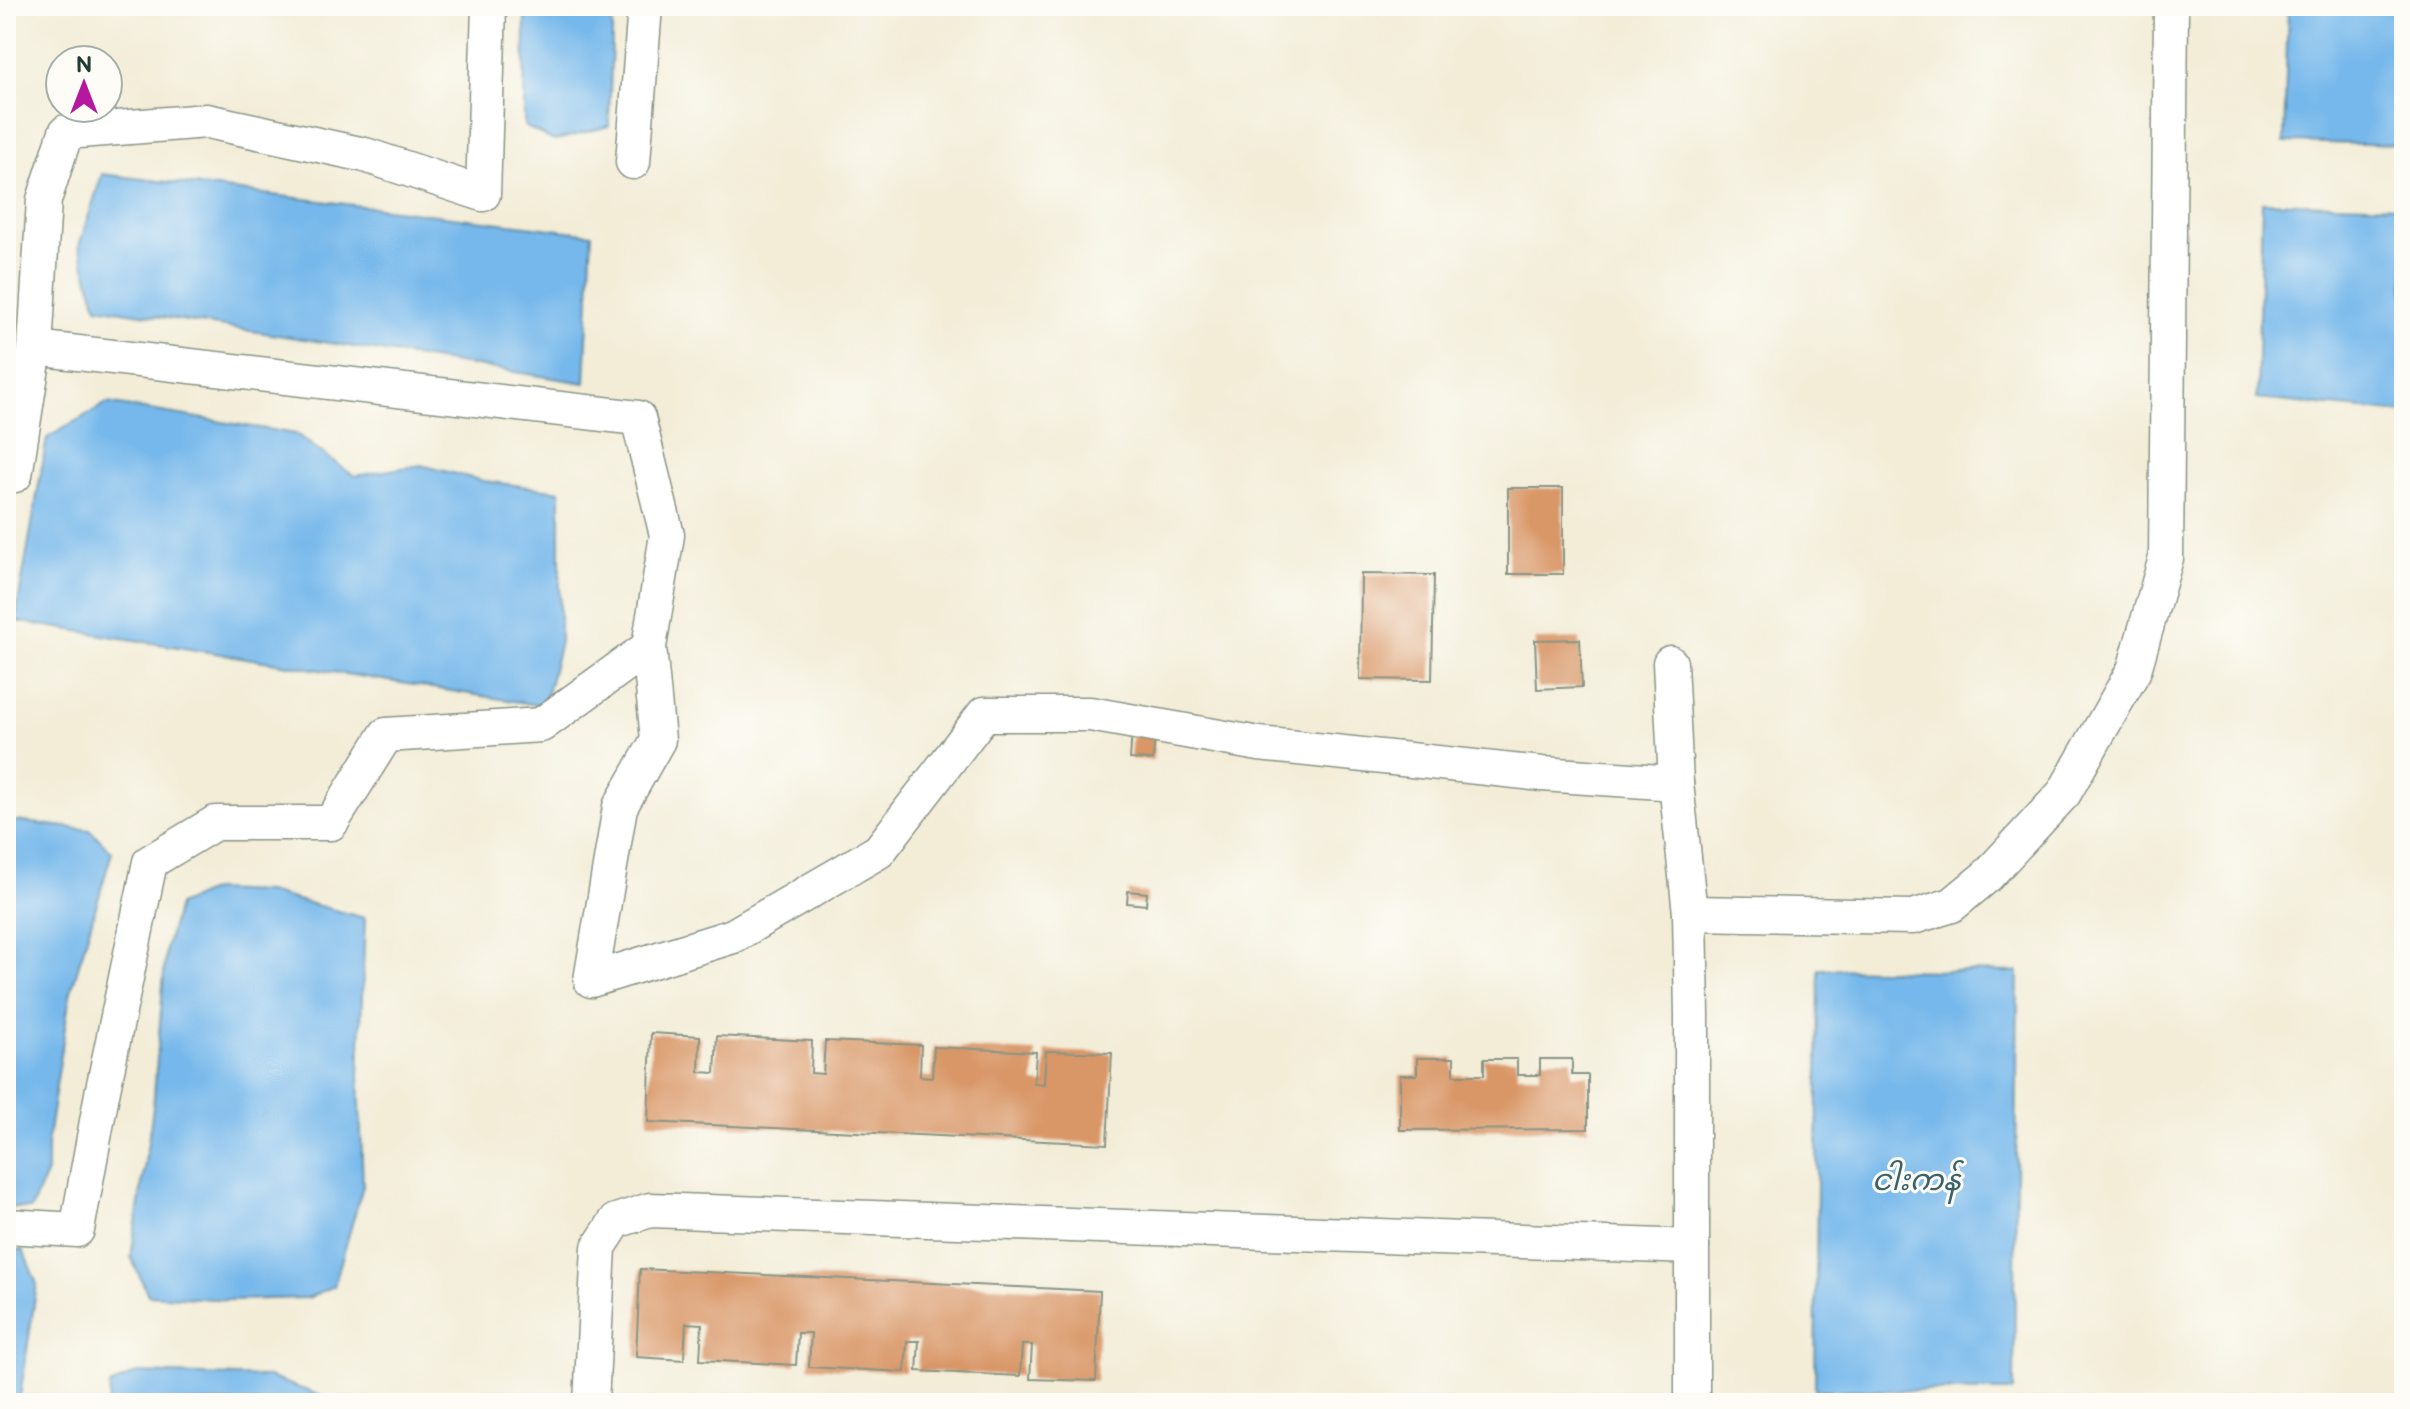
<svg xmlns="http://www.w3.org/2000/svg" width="2410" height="1409" viewBox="0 0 2410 1409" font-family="'Balsamiq Sans','Noto Sans Myanmar',sans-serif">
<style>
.water{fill:#76b8eb;stroke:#4a7a90;stroke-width:2}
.building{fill:#d99768}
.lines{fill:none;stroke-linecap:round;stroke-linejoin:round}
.minor-casing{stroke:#899586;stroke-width:37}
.minor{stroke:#fff;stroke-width:34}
.labels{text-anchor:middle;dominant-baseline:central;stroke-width:6;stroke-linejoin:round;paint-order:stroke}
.water-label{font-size:30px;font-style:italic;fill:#39626b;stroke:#fdfcf7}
</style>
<rect width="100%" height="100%" fill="#fdfcf7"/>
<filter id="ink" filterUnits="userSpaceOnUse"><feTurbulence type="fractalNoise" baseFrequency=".0125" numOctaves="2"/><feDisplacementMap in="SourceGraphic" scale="16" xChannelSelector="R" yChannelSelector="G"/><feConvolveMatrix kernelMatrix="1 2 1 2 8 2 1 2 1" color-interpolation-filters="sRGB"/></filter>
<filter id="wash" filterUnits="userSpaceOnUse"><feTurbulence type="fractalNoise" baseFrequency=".006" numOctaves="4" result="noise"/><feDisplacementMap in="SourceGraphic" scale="32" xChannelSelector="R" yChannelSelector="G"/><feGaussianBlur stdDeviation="1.8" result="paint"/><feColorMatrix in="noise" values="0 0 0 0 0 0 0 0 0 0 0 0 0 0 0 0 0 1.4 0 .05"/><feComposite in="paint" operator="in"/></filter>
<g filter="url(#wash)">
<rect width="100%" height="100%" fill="#f3edd8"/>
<g class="water">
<polygon points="525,6 613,6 609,126 554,141 524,126"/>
<polygon points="2288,6 2404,6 2404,145 2284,142"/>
<polygon points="102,174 592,234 585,383 97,307 79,246"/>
<polygon points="2262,202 2404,206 2404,413 2257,399"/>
<polygon points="107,403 296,434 354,476 421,465 484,481 560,491 560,642 544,706 15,621 47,438"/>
<polygon points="16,821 90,830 112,852 70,995 47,1145 47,1172 31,1209 6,1207 6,823"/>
<polygon points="212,890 267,892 365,918 359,1076 363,1186 334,1286 308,1298 231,1300 148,1295 131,1257 153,1108 166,948 178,905"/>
<polygon points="1819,969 2018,972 2014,1391 1815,1390"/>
<polygon points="6,1249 23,1250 37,1284 19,1403 6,1403"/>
<polygon points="136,1373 269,1377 330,1399 330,1403 109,1403 110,1386"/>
</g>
<g id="blocks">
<g class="building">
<rect x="1508" y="488" width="55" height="86"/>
<polygon points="1361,574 1434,575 1432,680 1360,679"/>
<polygon points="1580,639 1582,687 1537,689 1535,640"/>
<polygon points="1132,730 1155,732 1153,760 1130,759"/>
<polygon points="1128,891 1147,893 1146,905 1127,903"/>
<polygon points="651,1033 700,1036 699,1072 715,1073 717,1036 812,1041 811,1073 823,1074 825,1041 921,1045 920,1076 932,1077 934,1047 1036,1052 1034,1083 1044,1084 1046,1051 1112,1053 1107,1144 648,1122"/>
<polygon points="1417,1058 1454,1058 1454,1075 1484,1075 1484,1059 1517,1059 1517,1075 1540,1075 1540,1059 1572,1059 1572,1075 1588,1075 1588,1129 1400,1130 1400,1075 1417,1075"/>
<polygon points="640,1269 1100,1291 1096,1381 1030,1379 1032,1345 1022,1345 1020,1376 917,1371 919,1341 907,1341 905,1372 809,1367 811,1333 798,1333 796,1365 700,1360 702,1324 686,1323 684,1360 636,1357"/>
</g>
</g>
</g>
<g filter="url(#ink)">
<use href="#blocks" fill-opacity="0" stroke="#899586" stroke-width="2"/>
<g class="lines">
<g class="minor-casing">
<g id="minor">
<polyline points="633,162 645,6"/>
<polyline points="35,348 638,418 667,535 649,647 658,740 620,807 591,980 733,936 879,851 984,714 1090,714 1259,744 1542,774 1676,783"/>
<polyline points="6,473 15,475 35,348 44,200 66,132 207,121 365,155 483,194 489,6"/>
<polyline points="1670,663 1676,783 1690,913 1692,1015 1692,1403"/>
<polyline points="1690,913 1913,917 1952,905 1987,876 2064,793 2134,670 2166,558 2171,6"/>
<polyline points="6,1226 77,1230 102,1094 150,862 215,823 331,823 386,735 541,725 649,647"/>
<polyline points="591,1403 599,1247 616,1221 650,1210 1692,1247"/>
</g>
</g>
<use href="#minor" class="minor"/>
</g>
</g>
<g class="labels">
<g class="water-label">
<text x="1916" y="1181">ငါးကန်</text>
</g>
</g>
<rect width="2410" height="1409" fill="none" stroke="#fdfcf7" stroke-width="32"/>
<g transform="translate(84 84)"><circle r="38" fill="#fdfcf7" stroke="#a4b0a9" stroke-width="2"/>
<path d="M0-6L14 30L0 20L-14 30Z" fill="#b5179e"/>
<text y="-12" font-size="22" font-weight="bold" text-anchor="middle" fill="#1f3d34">N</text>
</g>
</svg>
